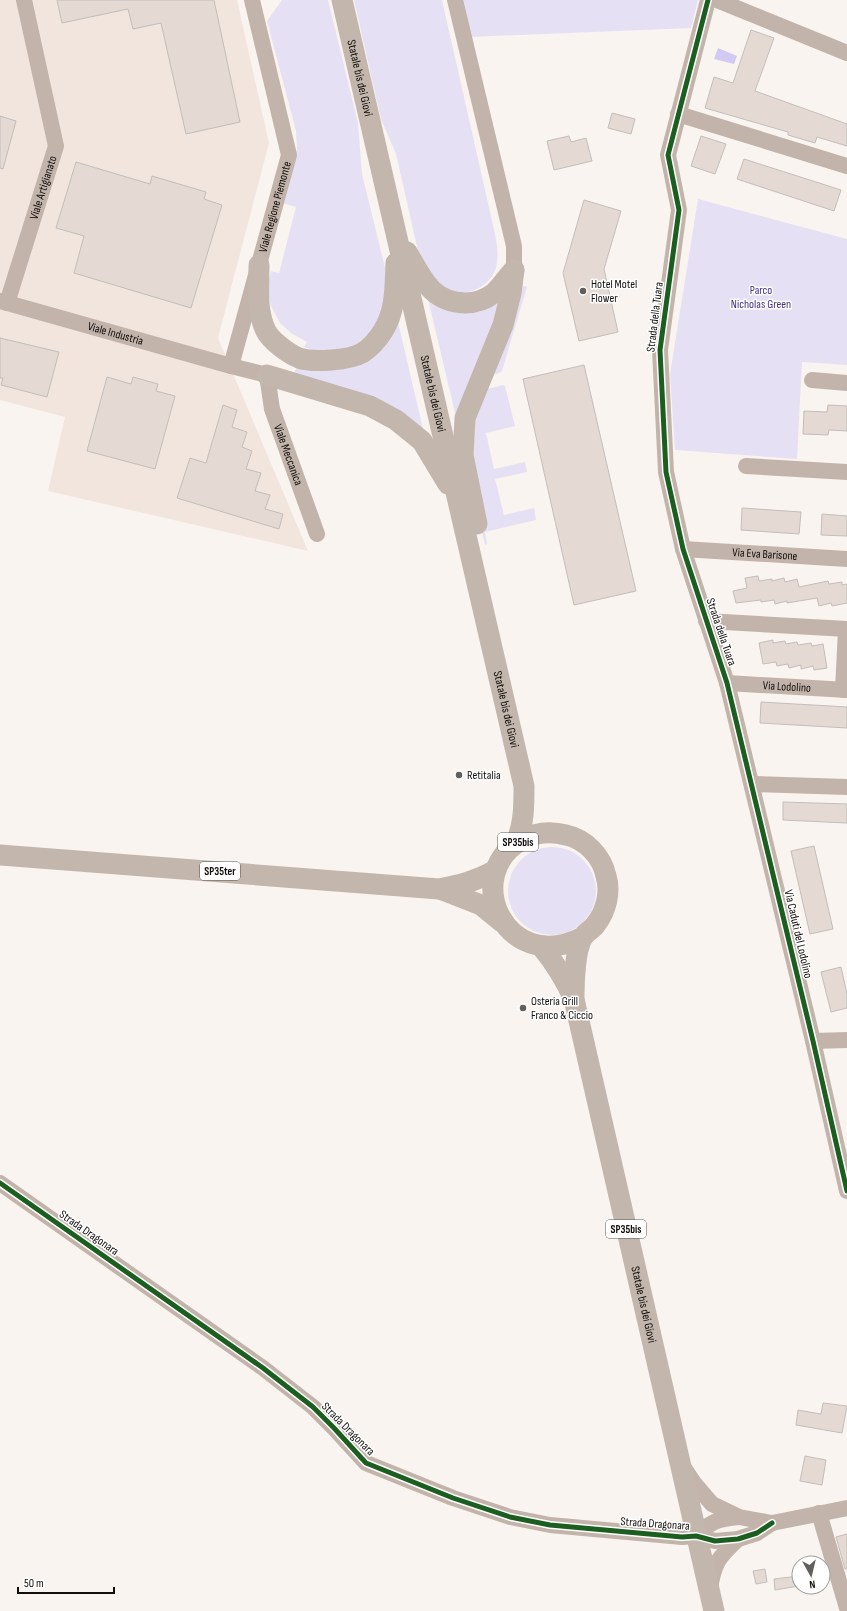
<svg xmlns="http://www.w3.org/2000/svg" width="847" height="1611" viewBox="0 0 847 1611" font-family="'Sofia Sans Condensed',sans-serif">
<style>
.built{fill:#f2e5de}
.green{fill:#e6e0f4}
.water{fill:#d2caf3}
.building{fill:#e5d9d3;stroke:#c2bebb}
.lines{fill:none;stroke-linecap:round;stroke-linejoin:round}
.minor{stroke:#c3b4ab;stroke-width:16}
.major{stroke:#c3b7ad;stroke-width:21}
.cycleway-casing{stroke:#fff;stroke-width:8}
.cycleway{stroke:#1b5e20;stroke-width:5}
.poi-dot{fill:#625e5b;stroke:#fff;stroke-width:1.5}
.labels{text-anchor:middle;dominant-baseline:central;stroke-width:3;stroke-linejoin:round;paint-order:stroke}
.shield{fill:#fff;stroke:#585654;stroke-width:1}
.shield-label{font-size:11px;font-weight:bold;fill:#100d0b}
.street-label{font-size:12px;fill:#100d0b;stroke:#fff}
.poi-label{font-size:12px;fill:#100d0b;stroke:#fff;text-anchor:start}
.park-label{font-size:12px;fill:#462f83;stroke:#fff}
</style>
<rect width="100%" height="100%" fill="#faf4f0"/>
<polygon class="built" points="0,0 237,0 269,143 218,338 308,551 48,491 65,417 0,400"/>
<g class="green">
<polygon points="282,0 328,0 358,123 362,174 390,288 386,308 372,331 355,345 336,351 315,351 304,347 307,342 291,333 280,323 271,306 267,289 271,271 279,273 296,207 282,203 297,150 296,131 267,21"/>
<path d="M354,0H442L495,234C497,244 499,257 496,268C491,283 475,293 460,293C454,293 447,291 441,289L420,260L396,154L381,119Z"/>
<polygon points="461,0 698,0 691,28 470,37"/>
<polygon points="698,199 847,239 847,365 802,362 797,459 675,450 670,374"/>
<polygon points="508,285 456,417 428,299 441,304"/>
<polygon points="523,286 525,286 527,287 502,371 497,374 492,373"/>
<polygon points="398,322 423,429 295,375 295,371 297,367 320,365"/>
<polygon points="503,385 505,386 515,426 486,433 494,469 525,462 527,472 495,479 504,515 534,508 536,520 485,532 487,544 485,545 469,472 466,446 483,390"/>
<circle cx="552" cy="891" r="44"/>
</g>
<polygon class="water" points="718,48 737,56 734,64 714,59"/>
<g class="building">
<polygon points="57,0 214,0 240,122 186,134 161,23 133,29 128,9 62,23"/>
<polygon points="751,30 774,38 755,91 847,124 847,146 817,137 815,143 788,135 788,132 705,108 714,77 733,83"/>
<polygon points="612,113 635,119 631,134 608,128"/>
<polygon points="0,116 16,121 3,169 0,168"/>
<polygon points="569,136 571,142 586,138 592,161 554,170 547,141"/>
<polygon points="701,136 726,144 715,174 691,166"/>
<polygon points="744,159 841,190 834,211 737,179"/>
<polygon points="76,162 150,184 152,176 206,192 204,199 222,205 191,308 74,273 84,236 56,228"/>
<polygon points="584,200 621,211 604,269 618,332 579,341 563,273"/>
<polygon points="0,338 59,352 47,397 1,385 3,378 0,378"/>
<polygon points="584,365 636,591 574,605 523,379"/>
<polygon points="107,377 131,384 133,377 158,384 156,391 175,396 155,469 87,451"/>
<polygon points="223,405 237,410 232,427 247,432 242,447 252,451 246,469 261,473 255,491 270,495 265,509 283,514 279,529 177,498 190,458 206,463"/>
<polygon points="828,405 847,406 847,431 829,430 828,435 803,434 804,411 827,412"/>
<polygon points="742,508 801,512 799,534 741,530"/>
<polygon points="822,514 847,516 847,536 821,535"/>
<polygon points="758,576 759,581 772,579 772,581 784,578 785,582 797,579 799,587 828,581 829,584 842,582 842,585 847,584 847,603 832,606 831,603 819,606 817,598 787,603 787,601 775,604 774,600 761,602 761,600 736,603 733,591 747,588 745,578"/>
<polygon points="773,640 773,643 785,641 786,644 797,642 798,645 811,643 812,646 823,644 827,668 814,670 813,666 801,669 801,665 789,668 788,664 777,666 776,662 763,664 759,643"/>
<polygon points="761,702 847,707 847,728 760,723"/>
<polygon points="783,802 847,804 847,823 783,820"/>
<polygon points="814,846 833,929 810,934 791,851"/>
<polygon points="841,967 847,994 847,1008 831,1012 821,972"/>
<polygon points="823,1403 847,1406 842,1433 796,1425 798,1410 821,1414"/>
<polygon points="805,1456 826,1460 822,1485 800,1481"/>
<polygon points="847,1534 847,1569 845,1569 836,1537"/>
<polygon points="765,1569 767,1582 756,1584 753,1571"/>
<polygon points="799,1576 799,1586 775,1590 774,1579"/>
</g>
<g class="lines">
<g class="minor">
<polyline points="455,0 514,246 514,270"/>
<polyline points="708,0 668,155 679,210 660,350 666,472 683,549 727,683 813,1041 847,1191"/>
<polyline points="717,0 847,53"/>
<polyline points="678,114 847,166"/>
<path id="s1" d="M0,301L231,366L267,375L272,409L317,534"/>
<path id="s2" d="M7,303L56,146L24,0"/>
<path id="s3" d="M231,366L289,155L252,0"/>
<polyline points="812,380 847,383"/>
<polyline points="746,466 847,472"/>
<path id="s4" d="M683,549L847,559"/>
<polyline points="706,621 847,629"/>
<path id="s5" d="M727,683L847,690"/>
<polyline points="843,690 846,629"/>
<polyline points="752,784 847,787"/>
<polyline points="813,1041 847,1040"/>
<polyline points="0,1183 263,1368 313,1407 334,1428 366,1463 453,1498 510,1517 550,1525 682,1537 696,1536 715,1541 738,1539 757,1533 772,1523"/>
<polyline points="684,1468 694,1483 712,1504 739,1517 772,1523 847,1508"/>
<polyline points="819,1513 847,1608"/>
<path d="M696,1536C711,1521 718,1519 739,1517"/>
<path d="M710,1589C714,1562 719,1557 738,1539"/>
</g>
<g class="major">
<path id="s6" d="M342,0L524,786C524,807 524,824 516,843"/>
<path d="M407,252C423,279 431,302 465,303C476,303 485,300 494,293C501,287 507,277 514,270"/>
<path d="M259,265C259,287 256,311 266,331C271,341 289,354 299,358C313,363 350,360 362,353C370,348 378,339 383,331C396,311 395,286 396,263"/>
<polyline points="267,375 370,406 396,420 422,441 448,484"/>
<polyline points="477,524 463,455 465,418 503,325 511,293 514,270"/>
<path d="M0,855L439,889C461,885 476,881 496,870"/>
<polyline points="440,889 481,905 502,922"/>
<path id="s7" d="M541,946C555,963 565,979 574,999L714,1611"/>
<path d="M574,996C574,982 575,949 583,937C586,932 593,929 596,924C606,911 611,892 606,876C602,856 585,839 566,835C550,831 536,832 522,840C460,874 505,977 583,937"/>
</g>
<g class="cycleway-casing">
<g id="cycleway">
<polyline points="708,0 668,155 679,210 660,350 666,472 683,549 727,683 813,1041 847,1191"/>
<polyline points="0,1183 263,1368 313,1407 334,1428 366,1463 453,1498 510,1517 550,1525 682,1537 696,1536 715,1541 738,1539 757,1533 772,1523"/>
</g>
</g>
<use href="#cycleway" class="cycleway"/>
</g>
<g class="poi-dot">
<circle cx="583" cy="291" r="4"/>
<circle cx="459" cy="775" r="4"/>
<circle cx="523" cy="1008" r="4"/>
</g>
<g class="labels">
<g class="shield">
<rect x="498" y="833" width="40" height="18" rx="3"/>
<rect x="200" y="862" width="40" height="18" rx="3"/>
<rect x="606" y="1220" width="40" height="18" rx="3"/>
</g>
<g class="shield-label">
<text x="518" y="842">SP35bis</text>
<text x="220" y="871">SP35ter</text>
<text x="626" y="1229">SP35bis</text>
</g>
<g class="street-label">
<text stroke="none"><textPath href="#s6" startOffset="80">Statale bis dei Giovi</textPath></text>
<text stroke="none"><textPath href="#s2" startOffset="121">Viale Artigianato</textPath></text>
<text stroke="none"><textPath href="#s3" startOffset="165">Viale Regione Piemonte</textPath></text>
<text transform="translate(655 317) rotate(-83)">Strada della Tuara</text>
<text stroke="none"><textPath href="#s1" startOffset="120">Viale Industria</textPath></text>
<text stroke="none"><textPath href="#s6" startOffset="404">Statale bis dei Giovi</textPath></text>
<text stroke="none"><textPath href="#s1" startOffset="360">Viale Meccanica</textPath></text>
<text stroke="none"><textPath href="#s4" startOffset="82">Via Eva Barisone</textPath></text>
<text transform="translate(721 632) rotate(71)">Strada della Tuara</text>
<text stroke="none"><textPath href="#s5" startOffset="60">Via Lodolino</textPath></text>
<text stroke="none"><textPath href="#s6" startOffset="728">Statale bis dei Giovi</textPath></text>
<text transform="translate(798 934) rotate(77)">Via Caduti del Lodolino</text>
<text transform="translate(89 1233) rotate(35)">Strada Dragonara</text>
<text stroke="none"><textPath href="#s7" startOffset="376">Statale bis dei Giovi</textPath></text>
<text transform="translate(348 1429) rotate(45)">Strada Dragonara</text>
<text transform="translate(655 1524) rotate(4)">Strada Dragonara</text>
</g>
<g class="poi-label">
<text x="591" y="284">Hotel Motel<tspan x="591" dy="14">Flower</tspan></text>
<text x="467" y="775">Retitalia</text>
<text x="531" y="1001">Osteria Grill<tspan x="531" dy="14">Franco &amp; Ciccio</tspan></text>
</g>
<g class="park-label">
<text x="761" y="290">Parco<tspan x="761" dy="14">Nicholas Green</tspan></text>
</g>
</g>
<g transform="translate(811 1575) rotate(172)"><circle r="19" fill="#ffffff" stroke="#9f9e9d"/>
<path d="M0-3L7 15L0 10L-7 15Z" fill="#625e5b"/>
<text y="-6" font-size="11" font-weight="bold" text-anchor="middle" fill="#100d0b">N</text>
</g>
<path d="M18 1587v6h96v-6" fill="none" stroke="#100d0b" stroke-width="2"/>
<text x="24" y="1587" font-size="12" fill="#100d0b" stroke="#ffffff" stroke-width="3" paint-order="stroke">50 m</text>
</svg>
